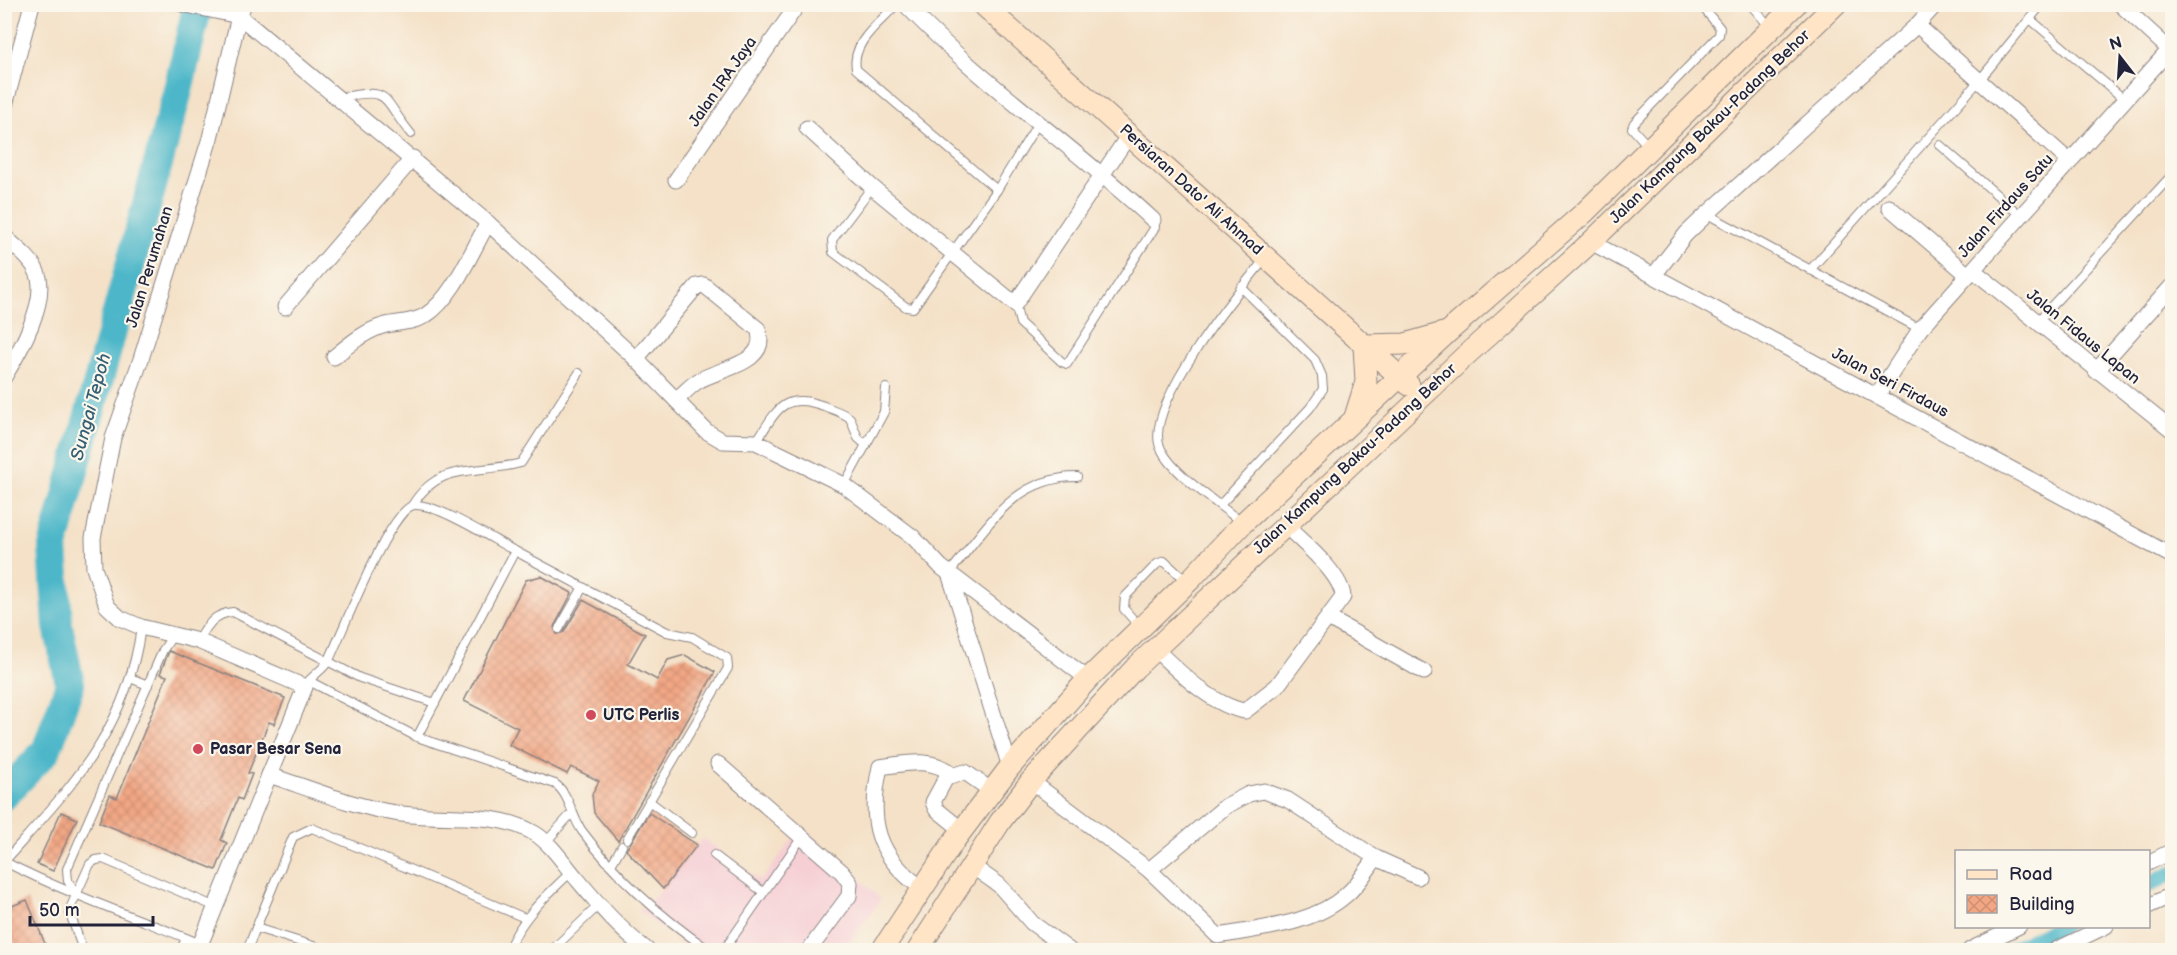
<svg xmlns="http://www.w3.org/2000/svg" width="2177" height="955" viewBox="0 0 2177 955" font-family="'Balsamiq Sans',sans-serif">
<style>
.built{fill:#f6cfd5}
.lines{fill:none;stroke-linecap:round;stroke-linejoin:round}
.canal{stroke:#4db7c9;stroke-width:16}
.river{stroke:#4db7c9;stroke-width:30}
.building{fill:url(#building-cross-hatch)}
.lane-casing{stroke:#8b8281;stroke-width:10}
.street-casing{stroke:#8b8281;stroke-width:17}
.secondary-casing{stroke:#8b8281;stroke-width:23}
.lane{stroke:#fff;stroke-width:8}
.street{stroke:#fff;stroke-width:15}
.secondary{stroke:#ffe4c6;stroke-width:21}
.poi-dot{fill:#d1495b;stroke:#fbf7ec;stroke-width:2}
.labels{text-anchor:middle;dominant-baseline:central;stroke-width:4.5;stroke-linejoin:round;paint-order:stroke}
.street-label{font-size:16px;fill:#22223b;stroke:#fbf7ec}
.poi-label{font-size:16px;font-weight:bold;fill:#22223b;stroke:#fbf7ec;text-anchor:start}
.water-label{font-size:18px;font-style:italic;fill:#335e74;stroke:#fbf7ec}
</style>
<defs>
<pattern id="building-cross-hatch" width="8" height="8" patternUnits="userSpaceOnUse" patternTransform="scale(1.5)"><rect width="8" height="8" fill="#f2a784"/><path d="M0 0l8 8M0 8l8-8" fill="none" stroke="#cf8f73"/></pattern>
</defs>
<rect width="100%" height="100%" fill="#fbf7ec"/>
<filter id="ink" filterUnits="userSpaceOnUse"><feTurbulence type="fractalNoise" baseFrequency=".0167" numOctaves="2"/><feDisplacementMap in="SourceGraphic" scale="12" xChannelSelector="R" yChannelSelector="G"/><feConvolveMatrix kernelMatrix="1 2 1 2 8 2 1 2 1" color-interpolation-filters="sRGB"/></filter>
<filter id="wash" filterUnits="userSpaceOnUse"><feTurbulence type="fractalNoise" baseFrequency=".008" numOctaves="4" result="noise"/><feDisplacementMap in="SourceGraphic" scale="24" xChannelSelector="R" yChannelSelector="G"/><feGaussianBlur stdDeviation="1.35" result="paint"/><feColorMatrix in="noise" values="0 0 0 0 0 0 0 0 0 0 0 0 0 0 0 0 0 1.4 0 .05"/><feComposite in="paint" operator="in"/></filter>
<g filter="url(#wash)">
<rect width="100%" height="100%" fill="#f4e1c7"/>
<polygon class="built" points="802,826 881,899 844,950 692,950 639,911 663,889 703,838 761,881"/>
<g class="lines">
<g class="canal">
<polyline points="2148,885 2172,873"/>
<polyline points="2012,950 2062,926"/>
</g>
<polyline class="river" points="4,795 46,751 70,684 58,626 53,547 177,94 198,4"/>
</g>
<g id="blocks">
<g class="building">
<polygon points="541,576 572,593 554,627 557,634 564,632 583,600 645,634 628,664 657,680 668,660 685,655 715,672 618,841 594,813 592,794 599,781 571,767 567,774 509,745 518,728 464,701 526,580"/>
<polygon points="169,651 285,698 274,724 269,722 248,773 252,774 242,800 238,798 221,840 227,843 216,870 99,822 110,795 117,798 167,676 160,674"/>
<polygon points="61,812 77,819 53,871 37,864"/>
<polygon points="649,813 697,845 663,889 626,850"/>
<polygon points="27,900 48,951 4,951 4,909"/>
</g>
</g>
</g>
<g filter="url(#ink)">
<use href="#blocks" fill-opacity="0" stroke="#8b8281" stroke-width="1.5"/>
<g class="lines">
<g class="lane-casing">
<g id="lane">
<path d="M897,4C880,23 851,42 856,69L997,190"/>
<polyline points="1750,4 1771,28"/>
<polyline points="2030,19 2125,100"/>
<path d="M339,98C393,86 381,98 411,134"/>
<polyline points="1940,145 2021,216"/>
<polyline points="1649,147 1632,128 1634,123 1719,35 1720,28 1700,4"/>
<polyline points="872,187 832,240 833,252 906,307 913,308 997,190 1038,123"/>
<polyline points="1707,214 1920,329"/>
<polyline points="1810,270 1978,82 2042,4"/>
<polyline points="1015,304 1020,323 1062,362 1067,364 1155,227 1153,220"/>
<polyline points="2037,322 2172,175"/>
<path d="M756,442C777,410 783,391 824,406C833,410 842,412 850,418L858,438L866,445"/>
<polyline points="844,485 884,412 886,388"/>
<path d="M413,504C440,461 476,475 521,463L579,373"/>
<polyline points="1220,505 1310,408 1323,389 1322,376 1315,360 1241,287"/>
<path d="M1241,522C1218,503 1174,475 1161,449C1140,410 1239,290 1265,259"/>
<path d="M949,573C987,529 1012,477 1077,477"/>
<polyline points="1140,627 1124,609 1125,597 1157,564 1164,561 1186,581"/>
<polyline points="559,629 583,587"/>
<path d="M198,641C208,625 213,614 233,612L360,678L435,703"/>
<polyline points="130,678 148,685"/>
<path d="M309,681L417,737L555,784C569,793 572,817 582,831C617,878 661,917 709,950"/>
<path d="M307,683C313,675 324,669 329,660C341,636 391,505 415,505C438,504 492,539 515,551"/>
<polyline points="417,737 515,551 667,632 692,637 727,658 728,668 627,839"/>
<polyline points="649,801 692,833"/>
<polyline points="546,842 571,814"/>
<polyline points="714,855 763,892"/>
<path d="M4,862C70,787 127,732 141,627"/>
<path d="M5,862C68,894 135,917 201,944"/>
<polyline points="611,865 622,846"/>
<polyline points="76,893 68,881 67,869 163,650 173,635"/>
<polyline points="256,928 326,950"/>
<polyline points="83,950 69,911 90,864 96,860 103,859 216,907"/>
<polyline points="181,950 186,938"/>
<polyline points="247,950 293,837 312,828 525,918"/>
<path d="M508,950C522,917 546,896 571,872"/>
<polyline points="552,950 599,905"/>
<polyline points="724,950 802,837"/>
</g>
</g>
<g class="street-casing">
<g id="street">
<polyline points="182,4 239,16 488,223 636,359 706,431 723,441 756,442 844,485 913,537 941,567 1088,679"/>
<path d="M905,4C981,84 1073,145 1153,220"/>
<polyline points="2120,4 2170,50"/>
<polyline points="1917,25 2070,162"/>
<polyline points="4,109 32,4"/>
<polyline points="807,128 872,187 1015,304 1129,135"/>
<polyline points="676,180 798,4"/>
<polyline points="1889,207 1968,275"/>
<path d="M4,236C14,246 30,257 36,270C51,297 19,353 4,377"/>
<polyline points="1591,242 2172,556"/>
<polyline points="1973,270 2172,430"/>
<polyline points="1654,275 1686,234 1707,214 1917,25 1936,4"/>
<polyline points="285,307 413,158"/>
<path d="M334,357C350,344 366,330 386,325C399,322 414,323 426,315C453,298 472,250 488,223"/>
<path d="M636,359L697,286L704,285L758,329C771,364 719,368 698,381C690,386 683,394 676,400"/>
<polyline points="2096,371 2172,286"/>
<polyline points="1877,396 1920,329 2172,47"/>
<polyline points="949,573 1010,767"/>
<polyline points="1330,619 1424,672"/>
<path d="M1155,649C1178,671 1213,706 1245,711L1277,686L1343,597C1342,574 1302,542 1286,526"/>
<polyline points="718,764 842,872 850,883 849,896 809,950"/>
<path d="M269,775C311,789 352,806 395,813C440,821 493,809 534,833C551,843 564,864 577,879C599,905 620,930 647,950"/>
<polyline points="1031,781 1149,870 1226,806 1249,794 1264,791 1288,800 1376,858 1418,877"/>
<polyline points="962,830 936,809 933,802 946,778 965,772 992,791"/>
<polyline points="2148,863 2172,851"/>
<polyline points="972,866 999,885 1032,923 1069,950"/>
<path d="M1149,870L1218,936C1261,928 1312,925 1346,895C1358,885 1367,870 1376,858"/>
<path d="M923,889C876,856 868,821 880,767C907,763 930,757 953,774"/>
<polyline points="2148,906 2172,895"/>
<polyline points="198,950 305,687 198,641 141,627 120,618 107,606 94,568 93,538 113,438 141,359 210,138 239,16 244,4"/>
<polyline points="1970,950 2019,926"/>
<polyline points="2056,950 2106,926"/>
</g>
</g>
<g class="secondary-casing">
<g id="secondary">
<polyline points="982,4 1409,385"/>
<polyline points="1364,345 1405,344 1443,333"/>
<polyline points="1355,417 1366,382 1364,345"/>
<polyline points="882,950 954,841 1010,767 1088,679 1191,579 1243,523 1448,332 1585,212 1796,4"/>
<polyline points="918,950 1000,822 1031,781 1135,668 1464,357 1591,242 1836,4"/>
</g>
</g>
<use href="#lane" class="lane"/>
<use href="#street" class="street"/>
<use href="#secondary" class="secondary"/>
</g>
</g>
<g class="poi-dot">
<circle cx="591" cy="715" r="6"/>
<circle cx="198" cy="749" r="6"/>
</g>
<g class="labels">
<g class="street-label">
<text transform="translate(723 82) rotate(-55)">Jalan IRA Jaya</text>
<text transform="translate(1710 127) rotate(-44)">Jalan Kampung Bakau-Padang Behor</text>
<text transform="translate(1191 190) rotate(42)">Persiaran Dato' Ali Ahmad</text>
<text transform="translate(2006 206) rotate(-48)">Jalan Firdaus Satu</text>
<text transform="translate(150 267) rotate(-73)">Jalan Perumahan</text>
<text transform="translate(2083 337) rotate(39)">Jalan Fidaus Lapan</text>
<text transform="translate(1890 383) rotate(28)">Jalan Seri Firdaus</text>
<text transform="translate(1355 459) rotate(-43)">Jalan Kampung Bakau-Padang Behor</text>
</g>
<g class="poi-label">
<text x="603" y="715">UTC Perlis</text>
<text x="210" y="749">Pasar Besar Sena</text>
</g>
<g class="water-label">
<text transform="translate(91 407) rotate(-75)">Sungai Tepoh</text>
</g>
</g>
<rect width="2177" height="955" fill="none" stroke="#fbf7ec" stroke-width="24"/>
<rect x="1955" y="850" width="195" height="78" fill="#fbf7ec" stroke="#a4a2a5" stroke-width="1.5"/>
<rect x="1967" y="870" width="30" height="9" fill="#ffe4c6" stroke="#a4a2a5" stroke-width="1.5"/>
<text x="2009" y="880" font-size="18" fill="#22223b">Road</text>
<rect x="1967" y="895" width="30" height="18" fill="url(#building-cross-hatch)" stroke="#a4a2a5" stroke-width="1.5"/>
<text x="2009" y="910" font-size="18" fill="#22223b">Building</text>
<g transform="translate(2120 57) rotate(343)" stroke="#fbf7ec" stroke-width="4.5" paint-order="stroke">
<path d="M0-4.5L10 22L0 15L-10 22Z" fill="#22223b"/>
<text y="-9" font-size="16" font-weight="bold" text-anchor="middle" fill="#22223b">N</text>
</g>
<path d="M30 916v9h123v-9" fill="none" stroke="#22223b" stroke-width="3"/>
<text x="39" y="916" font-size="18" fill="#22223b" stroke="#fbf7ec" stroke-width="4.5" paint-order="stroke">50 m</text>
</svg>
